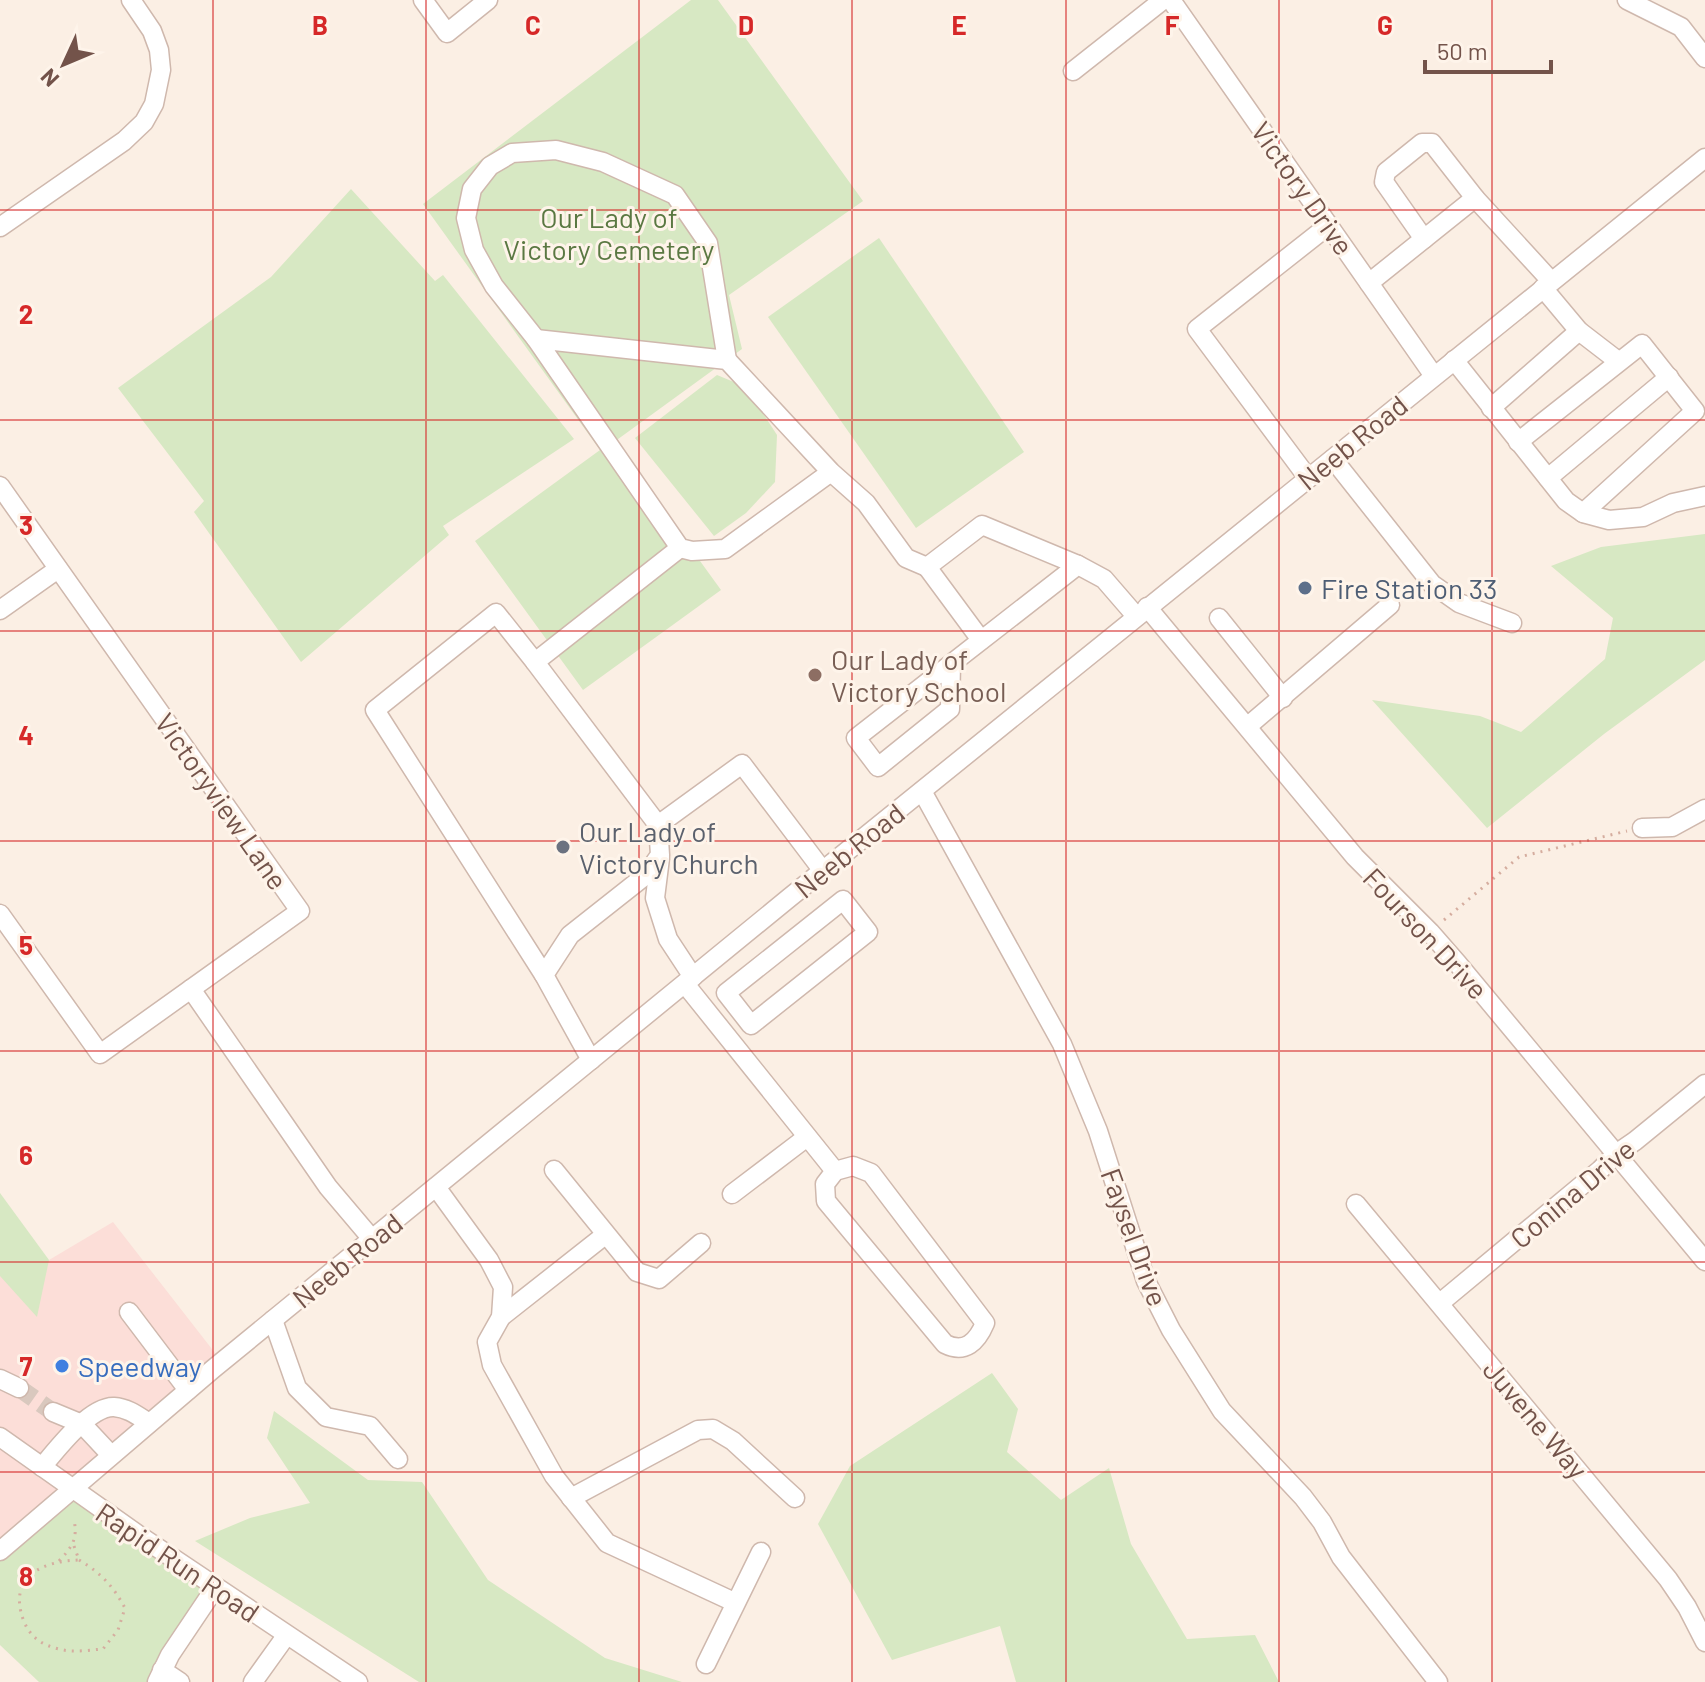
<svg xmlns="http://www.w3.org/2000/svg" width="1705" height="1682" viewBox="0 0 1705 1682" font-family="Barlow,sans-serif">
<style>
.commercial{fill:#fcded8}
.green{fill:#d7e8c3}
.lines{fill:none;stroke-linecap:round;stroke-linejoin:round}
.minor-tunnel{stroke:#d9c8be;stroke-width:18;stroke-dasharray:18 9;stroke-linecap:butt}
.minor-casing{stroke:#cfb8ad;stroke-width:21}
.path{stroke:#d5ad9f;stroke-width:3;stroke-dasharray:2 6;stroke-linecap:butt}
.minor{stroke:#fff;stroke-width:18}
.grid{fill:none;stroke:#d62828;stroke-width:2;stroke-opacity:0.55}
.service-dot{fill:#5c6f8a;stroke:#fef4ea;stroke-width:3}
.education-dot{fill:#8d6e63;stroke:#fef4ea;stroke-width:3}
.worship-dot{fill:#6b7280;stroke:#fef4ea;stroke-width:3}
.shop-dot{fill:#3f7fe0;stroke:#fef4ea;stroke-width:3}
.labels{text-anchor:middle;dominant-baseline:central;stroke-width:6;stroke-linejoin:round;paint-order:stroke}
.street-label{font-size:28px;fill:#73534a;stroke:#fef4ea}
.park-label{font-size:28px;fill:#5a7842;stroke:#fef4ea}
.service-label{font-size:28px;fill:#4e5e75;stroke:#fef4ea;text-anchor:start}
.education-label{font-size:28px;fill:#785e54;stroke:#fef4ea;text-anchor:start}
.worship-label{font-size:28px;fill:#5b616d;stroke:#fef4ea;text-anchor:start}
.shop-label{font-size:28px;fill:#366cbe;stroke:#fef4ea;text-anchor:start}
.grid-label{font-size:26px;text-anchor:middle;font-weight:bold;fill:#d62828;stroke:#fef4ea;stroke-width:6;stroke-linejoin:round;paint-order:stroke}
</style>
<rect width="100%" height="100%" fill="#fbefe4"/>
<polygon class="commercial" points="113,1222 222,1362 0,1551 0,1266 27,1295 49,1260"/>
<g class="green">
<polygon points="691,0 718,0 863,201 729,295 742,349 614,442 721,590 583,690 475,541 600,450 423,204"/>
<polygon points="351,189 435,281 443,275 574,439 443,526 449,535 301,662 194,512 204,501 118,388 271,277"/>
<polygon points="879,238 1024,452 916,528 768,317"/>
<polygon points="717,375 746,387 777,435 775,482 746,513 714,536 635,438"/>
<polygon points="1705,534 1705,660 1604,734 1487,828 1372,700 1480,716 1521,732 1605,659 1613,618 1551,566 1601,547"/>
<polygon points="0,1193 49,1260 37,1317 0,1276"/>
<polygon points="992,1373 1018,1409 1007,1452 1061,1500 1109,1468 1131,1544 1187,1639 1255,1635 1279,1682 1016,1682 1000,1626 892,1660 818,1524 850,1466"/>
<polygon points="274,1411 368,1480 422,1482 488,1580 605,1658 682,1682 419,1682 195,1541 250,1518 310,1503 267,1438"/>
<polygon points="72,1490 215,1588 157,1682 39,1682 0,1645 0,1551"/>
</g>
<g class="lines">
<polyline class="minor-tunnel" points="19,1388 53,1412"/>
<g class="minor-casing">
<g id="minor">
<polyline points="423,0 447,33 488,0"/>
<polyline points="1171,0 1434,376"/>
<polyline points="1627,0 1681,27 1705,58"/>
<polyline points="1073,71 1163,0"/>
<polyline points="0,227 124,141 144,122 154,104 161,70 159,50 152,31 131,0"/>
<polyline points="1424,239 1384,182 1386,172 1422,143 1432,143 1475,198"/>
<polyline points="1369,283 1475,198 1551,281"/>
<polyline points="1543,288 1579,331 1618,361"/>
<polyline points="536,339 494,286 474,250 466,218 472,189 490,166 512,153 556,150 603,162 675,195 708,243 727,360"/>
<polyline points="1454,360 1566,501 1583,513 1609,520 1643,517 1673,503 1705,496"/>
<polyline points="1491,408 1579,331"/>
<polyline points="1518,442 1642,344 1695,411 1583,513"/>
<polyline points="1333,459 1432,584 1459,603 1512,623"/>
<polyline points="831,472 725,549 692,551 680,548 536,339 727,360 831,472 866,503 906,558 927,567"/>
<polyline points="1308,478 1197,329 1329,225"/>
<polyline points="1548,478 1669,377"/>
<polyline points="0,486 300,911 100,1054 0,914"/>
<polyline points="1147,607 1355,857 1430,932 1458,964 1705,1261"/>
<polyline points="0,610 58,569"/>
<polyline points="1219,618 1283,698"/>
<polyline points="981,640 927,567 982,525 1078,565"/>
<polyline points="535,662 496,613 375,710 544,975"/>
<path d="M951,664L950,709L878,767L856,738C930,680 1004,623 1078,565L1104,579L1136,616"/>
<polyline points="1248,726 1390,605"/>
<polyline points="922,791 1062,1044 1098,1131 1146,1281 1171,1330 1222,1411 1303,1497 1322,1522 1341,1557 1438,1682"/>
<polyline points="658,825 535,662 680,548"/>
<polyline points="1642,828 1672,827 1705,809"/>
<polyline points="660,858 655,898 668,939 693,977"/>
<polygon points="843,900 868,932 751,1025 726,993"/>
<path d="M685,984L835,1171L853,1166L871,1173L985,1323C977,1342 965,1354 945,1344L826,1201L825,1184L835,1171"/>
<polyline points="191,989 328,1187 372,1239"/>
<polyline points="591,1060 544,975 570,935 646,875 660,855 658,825 742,764 823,871"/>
<polyline points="554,1170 637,1272 659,1279 701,1243"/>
<polyline points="436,1187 489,1260 503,1287 501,1317 487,1342 492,1365 554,1476 607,1543 734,1602"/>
<polyline points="732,1194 807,1137"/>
<polyline points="1356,1204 1668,1579 1687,1607 1705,1642"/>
<polyline points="1440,1303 1600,1170 1616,1154 1635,1141 1705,1084"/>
<polyline points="129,1312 188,1390"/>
<polyline points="501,1317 605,1235"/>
<polyline points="273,1320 297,1388 326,1417 370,1426 398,1459"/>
<polyline points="0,1379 19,1388"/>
<polyline points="53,1412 82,1424 111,1455"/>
<polyline points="0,1437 140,1536 358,1682"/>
<path d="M42,1467C57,1449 90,1406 114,1407C128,1408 138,1416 149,1423"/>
<polyline points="571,1498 698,1430 713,1429 733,1441 795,1498"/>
<polyline points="0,1551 213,1369 789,898 1705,158"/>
<polyline points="706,1664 761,1552"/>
<polyline points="162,1670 180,1682"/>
<polyline points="157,1682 170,1655 215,1588"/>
<polyline points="253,1682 286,1636"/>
</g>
</g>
<g class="path">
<polyline points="1444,920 1519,857 1627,831"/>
<polyline points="74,1546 79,1560"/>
<path d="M79,1560C101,1573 113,1586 125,1608L118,1630L103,1649C89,1650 73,1653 59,1649C41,1645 29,1636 23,1619C8,1576 43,1561 79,1560Z"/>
<path d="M59,1561C72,1547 78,1539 74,1520"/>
</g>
<use href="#minor" class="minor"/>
</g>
<path class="grid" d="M213,0V1682M426,0V1682M639,0V1682M852,0V1682M1066,0V1682M1279,0V1682M1492,0V1682M0,210H1705M0,420H1705M0,631H1705M0,841H1705M0,1051H1705M0,1262H1705M0,1472H1705"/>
<circle class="service-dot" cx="1305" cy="588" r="8"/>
<circle class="education-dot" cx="815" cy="675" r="8"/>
<circle class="worship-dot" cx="563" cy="847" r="8"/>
<circle class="shop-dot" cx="62" cy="1366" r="8"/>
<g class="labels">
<g class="street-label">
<text transform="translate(1303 188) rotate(55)">Victory Drive</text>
<text transform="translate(1352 442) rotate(-39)">Neeb Road</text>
<text transform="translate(222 801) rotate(55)">Victoryview Lane</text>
<text transform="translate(849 850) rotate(-39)">Neeb Road</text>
<text transform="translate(1426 933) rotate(47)">Fourson Drive</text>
<text transform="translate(1572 1193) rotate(-40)">Conina Drive</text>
<text transform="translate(1135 1237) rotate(70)">Faysel Drive</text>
<text transform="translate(347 1260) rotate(-39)">Neeb Road</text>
<text transform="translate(1536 1419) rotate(50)">Juvene Way</text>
<text transform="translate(178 1562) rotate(34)">Rapid Run Road</text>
</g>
<g class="park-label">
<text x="609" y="217">Our Lady of<tspan x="609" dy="32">Victory Cemetery</tspan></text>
</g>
<g class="service-label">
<text x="1321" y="588">Fire Station 33</text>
</g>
<g class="education-label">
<text x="831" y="659">Our Lady of<tspan x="831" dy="32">Victory School</tspan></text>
</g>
<g class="worship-label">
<text x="579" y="831">Our Lady of<tspan x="579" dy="32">Victory Church</tspan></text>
</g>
<g class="shop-label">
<text x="78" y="1366">Speedway</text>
</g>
</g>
<g class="grid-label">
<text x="320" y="35">B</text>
<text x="533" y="35">C</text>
<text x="746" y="35">D</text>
<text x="959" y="35">E</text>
<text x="1172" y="35">F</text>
<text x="1385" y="35">G</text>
<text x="26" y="324">2</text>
<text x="26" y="535">3</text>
<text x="26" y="745">4</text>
<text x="26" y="955">5</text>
<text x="26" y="1165">6</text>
<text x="26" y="1376">7</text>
<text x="26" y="1586">8</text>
</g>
<g transform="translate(64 64) rotate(226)" stroke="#fef4ea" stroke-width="6" paint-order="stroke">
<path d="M0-6L14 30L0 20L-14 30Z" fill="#73534a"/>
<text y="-12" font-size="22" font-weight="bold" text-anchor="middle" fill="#73534a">N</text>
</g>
<path d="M1425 60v12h126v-12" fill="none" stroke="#73534a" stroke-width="4"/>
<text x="1437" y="60" font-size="24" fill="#73534a" stroke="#fef4ea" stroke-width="6" paint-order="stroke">50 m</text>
</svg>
